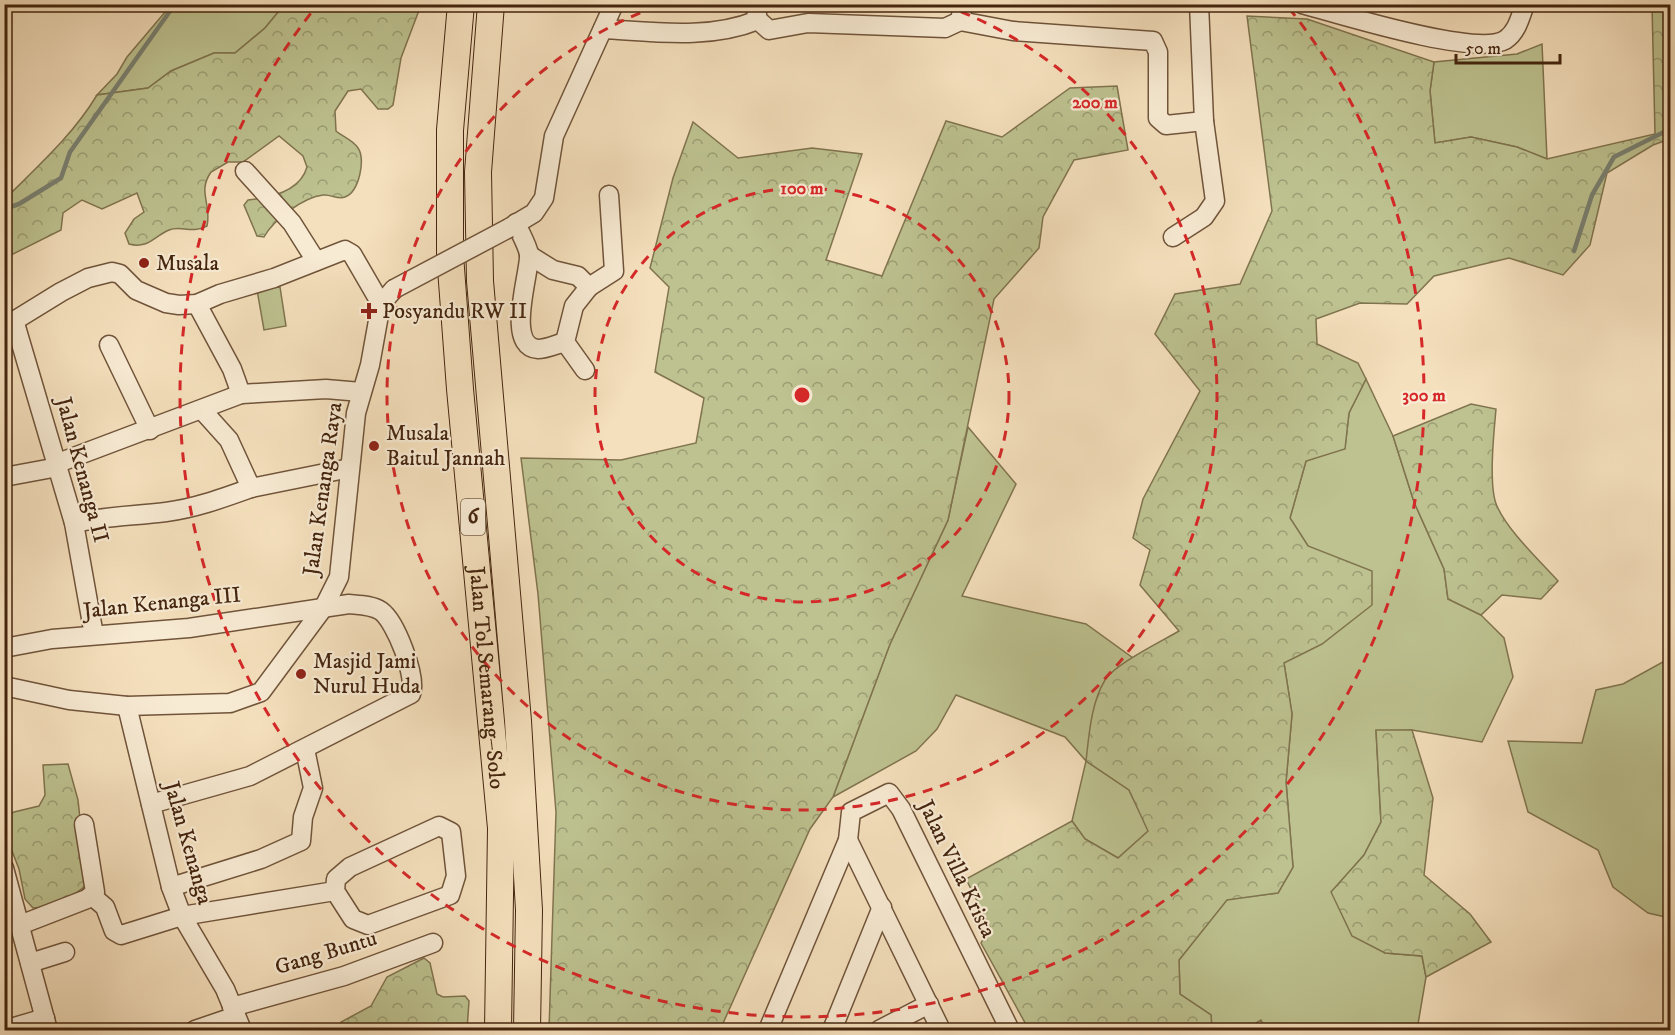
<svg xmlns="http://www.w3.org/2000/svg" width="1675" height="1035" viewBox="0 0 1675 1035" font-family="'IM FELL DW Pica',serif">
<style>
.grass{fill:#bdc290;stroke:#80744f;stroke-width:1.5}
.forest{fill:url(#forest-crowns);stroke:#80744f;stroke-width:1.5}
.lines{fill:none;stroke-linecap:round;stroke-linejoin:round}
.stream{stroke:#798071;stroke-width:4.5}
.minor-casing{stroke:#70543a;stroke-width:21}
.highway-casing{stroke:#44250e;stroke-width:28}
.minor{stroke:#f8ebd4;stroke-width:18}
.highway{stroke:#f5e0bd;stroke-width:26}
.minor-bridge-casing{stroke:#70543a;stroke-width:21;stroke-linecap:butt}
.minor-bridge{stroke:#f8ebd4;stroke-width:18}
.ring{fill:none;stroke:#d62828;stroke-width:3;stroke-dasharray:10 8}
.poi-dot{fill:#8f2418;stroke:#f8ebd4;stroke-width:2}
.labels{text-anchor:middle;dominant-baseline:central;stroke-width:4.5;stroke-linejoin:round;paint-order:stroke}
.shield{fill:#f8ebd4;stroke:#7a6049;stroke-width:1.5}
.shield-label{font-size:21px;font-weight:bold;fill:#44250e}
.poi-label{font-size:22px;fill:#44250e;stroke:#f8ebd4;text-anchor:start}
.street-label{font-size:22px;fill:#44250e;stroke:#f8ebd4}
.centre{fill:#d62828;stroke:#f8ebd4;stroke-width:3}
.ring-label{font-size:18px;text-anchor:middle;font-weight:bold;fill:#d62828;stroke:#f8ebd4;stroke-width:4.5;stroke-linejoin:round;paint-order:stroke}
</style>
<defs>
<pattern id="forest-crowns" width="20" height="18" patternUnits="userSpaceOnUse" patternTransform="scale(1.5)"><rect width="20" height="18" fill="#bdc290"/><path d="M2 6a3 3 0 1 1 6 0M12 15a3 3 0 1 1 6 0" fill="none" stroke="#9b9d74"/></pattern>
</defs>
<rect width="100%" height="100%" fill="#f5e0bd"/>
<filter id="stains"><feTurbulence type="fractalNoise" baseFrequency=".00333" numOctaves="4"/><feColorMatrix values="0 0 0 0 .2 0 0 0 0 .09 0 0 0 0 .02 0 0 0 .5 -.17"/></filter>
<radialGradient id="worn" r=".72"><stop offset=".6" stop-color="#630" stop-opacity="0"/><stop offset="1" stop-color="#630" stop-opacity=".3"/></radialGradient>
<g class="grass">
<polygon points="171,5 284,5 265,28 235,53 214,53 171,71 148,88 97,95 117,74 127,57"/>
<polygon points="1542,44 1547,159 1517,147 1471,137 1435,143 1430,91 1434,62 1517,54"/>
<polygon points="280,287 286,326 264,330 257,290"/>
<polygon points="1366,379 1393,436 1414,502 1444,569 1448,599 1481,615 1504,638 1513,677 1482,742 1412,730 1376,731 1381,822 1364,855 1332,892 1385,953 1422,956 1426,977 1417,1030 1402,1030 1387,1026 1342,1030 1266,1030 1261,1020 1244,1030 1212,1030 1211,1015 1180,994 1179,960 1227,899 1278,893 1293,867 1286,782 1292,714 1284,663 1308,546 1290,518 1306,461 1345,448 1349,413"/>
<polygon points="968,427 1016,484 962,596 1086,624 1133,658 1106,678 1086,761 1129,790 1149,831 1118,858 1085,839 1072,821 1086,761 1065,737 956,695 937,729 916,751 833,797 890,644 948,520"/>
<polygon points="1670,658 1670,918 1648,913 1613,887 1598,850 1528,812 1508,741 1582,743 1596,690 1623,684"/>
</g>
<g class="forest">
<path d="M284,5H421L401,58L393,105L388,109H378L361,89L348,91L335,111L336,131C343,137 353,140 358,148C366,159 359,192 345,197C338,200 331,194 323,195C304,197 273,220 264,237L257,236L244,205L248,200C270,198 300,192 307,167L303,156L279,136L243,162H228L211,172C197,192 212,204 207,226C192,234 180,225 169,230C153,237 148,249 129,244L125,233L134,219L144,212L137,193L102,209L82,200L63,213L61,230L5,258V199C38,166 73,135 97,95L148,88L171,71L214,53H235L265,28Z"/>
<path d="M1652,5H1670V139L1653,145L1607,173L1590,245L1563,275L1509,258L1434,276L1407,304L1360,303L1316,319L1317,344L1358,363L1366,379L1349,413L1345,449L1306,461L1290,518L1308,546L1372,571V605L1322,644L1284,663L1292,714L1286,782L1293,867L1278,893L1227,900L1179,960L1180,994L1211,1015L1212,1030H1029L981,943L990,927L966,879L1072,821L1085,839L1118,858L1148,831L1129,790L1086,761C1089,735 1091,703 1105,680C1115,664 1162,641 1179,631L1140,585L1150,550L1133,538L1143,499L1200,391L1155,334L1175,294L1240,284L1272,211L1247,16L1307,19L1434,62L1430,91L1435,143L1471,137L1517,147L1547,159L1655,134Z"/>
<polygon points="1117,86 1128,150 1074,160 1043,217 1039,248 994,299 948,520 890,644 833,797 810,829 720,1030 549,1030 556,812 538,594 521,458 621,460 696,443 704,398 655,372 669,287 650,268 673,178 693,122 738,158 812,148 862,154 826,260 882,276 946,121 1002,137 1070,88"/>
<path d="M1471,404L1496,409C1494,431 1488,487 1497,506C1507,530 1540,561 1558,581L1541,599L1502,595L1481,615L1448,599L1444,569L1414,502L1393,436Z"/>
<polygon points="1376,730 1412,730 1433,798 1424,875 1470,914 1491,942 1426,977 1422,956 1385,953 1352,936 1331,892 1364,855 1381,822"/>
<path d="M68,764L78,800L87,884C77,895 49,908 33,908L25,899L19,869L7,838L4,819L14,812L39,806L45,795L43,765Z"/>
<polygon points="424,958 430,963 437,994 443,997 465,996 469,1001 467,1030 335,1030 341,1022 371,1006 387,977"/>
</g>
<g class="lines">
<g class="stream">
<polyline points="4,209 19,204 61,178 70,152 175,4"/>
<polyline points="1574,251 1592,195 1614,157 1670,129"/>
</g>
<g class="minor-casing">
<g id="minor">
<polyline points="755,4 758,20 769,30 808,23 945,28 960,21 963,4"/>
<path d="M1302,4C1339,14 1476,57 1505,40C1517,32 1520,18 1525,4"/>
<polyline points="960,21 1013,31 1153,41 1158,52 1158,118 1166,125 1204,121"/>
<path d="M603,29C655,32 709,40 758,20"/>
<polyline points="245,171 292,223 316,261"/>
<path d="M516,223C520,233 527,244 529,254C531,270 504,347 538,349C546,349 557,344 565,342"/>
<polyline points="509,228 534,213 544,198 554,136 614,4"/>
<polyline points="1173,237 1204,217 1215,201 1204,121 1199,4"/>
<polyline points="529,255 553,270 578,276 589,287 574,306 565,342 585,370"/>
<polyline points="589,287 614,271 609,195"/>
<polyline points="197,304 232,369 241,394"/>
<polyline points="14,320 74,523 94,635"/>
<polyline points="4,327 61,292 88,278 112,272 120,274 136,290 166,303 179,305 197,304 220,294 274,278 345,250 352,254 381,304"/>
<polyline points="109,345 150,430"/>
<polyline points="202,410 229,440 251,488 350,468"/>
<polyline points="58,463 241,394 326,389 361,392"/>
<polyline points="4,477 58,467"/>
<path d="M74,523C105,516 135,516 166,512C196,508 223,498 251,488"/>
<path d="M4,648L52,639L189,628L349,604C359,605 372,605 381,611C396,622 417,677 411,694L250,776L151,804"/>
<polyline points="4,686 69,700 127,706 230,703 261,692 324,607 339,577 356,413 370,365 381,304 394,289"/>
<polyline points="127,706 171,887 182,916 225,989 242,1030"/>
<polyline points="848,840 941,1030"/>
<polyline points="4,868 48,1030"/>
<polyline points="171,887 261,859 301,841 303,817 313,788 305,749"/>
<polyline points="92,896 105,907 114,931 121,935 182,916 335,891 353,919 368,925 450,895 456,876 451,832 439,826 350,867 336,879 335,891"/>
<polyline points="20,925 87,899 95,892 84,824"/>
<polyline points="30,963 65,952"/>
<polyline points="232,1007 344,976 433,943"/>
<polyline points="4,1030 45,1018"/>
<polyline points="195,1030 236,1016"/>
<polyline points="768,1030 848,840 851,812 889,793 901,809 1010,1030"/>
<polyline points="832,1030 882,907"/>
<polyline points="879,1030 929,1004"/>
</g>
</g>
<g class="highway-casing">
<g id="highway">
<path id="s1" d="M461,4L450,130V255L460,389L501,828L498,1030"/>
<polyline points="491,4 478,172 480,281 518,721 529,910 527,1030"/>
</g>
</g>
<use href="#minor" class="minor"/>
<use href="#highway" class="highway"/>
<g class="minor-bridge-casing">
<polyline id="minor-bridge" points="394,289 509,228"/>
</g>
<use href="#minor-bridge" class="minor-bridge"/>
</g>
<g class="ring">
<circle cx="802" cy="395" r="207"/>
<path d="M944 5A415 415 0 1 1 660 5"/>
<path d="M1289 8A622 622 0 1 1 315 8"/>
</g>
<g class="poi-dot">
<circle cx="144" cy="263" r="6"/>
<path d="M366 302h6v6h6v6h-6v6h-6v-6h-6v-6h6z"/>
<circle cx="374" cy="446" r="6"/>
<circle cx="301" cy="674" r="6"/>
</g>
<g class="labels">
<rect class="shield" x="461" y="499" width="24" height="36" rx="4.5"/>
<g class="shield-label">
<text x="473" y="517">6</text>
</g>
<g class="poi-label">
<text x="156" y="263">Musala</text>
<text x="382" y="311">Posyandu RW II</text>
<text x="386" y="433">Musala<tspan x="386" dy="25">Baitul Jannah</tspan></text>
<text x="313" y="661">Masjid Jami<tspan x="313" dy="25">Nurul Huda</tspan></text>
</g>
<g class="street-label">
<text transform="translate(82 470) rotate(75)">Jalan Kenanga II</text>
<text transform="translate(323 489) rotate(-82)">Jalan Kenanga Raya</text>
<text transform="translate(162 603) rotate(-6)">Jalan Kenanga III</text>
<text stroke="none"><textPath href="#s1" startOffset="676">Jalan Tol Semarang–Solo</textPath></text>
<text transform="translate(188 843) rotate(74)">Jalan Kenanga</text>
<text transform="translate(957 869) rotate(64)">Jalan Villa Krista</text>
<text transform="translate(326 953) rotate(-17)">Gang Buntu</text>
</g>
</g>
<circle cx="802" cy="395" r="9" class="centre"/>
<g class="ring-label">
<text x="1095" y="108">200 m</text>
<text x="802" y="194">100 m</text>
<text x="1424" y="401">300 m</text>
</g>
<rect width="1675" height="1035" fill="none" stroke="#f5e0bd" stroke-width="24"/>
<rect x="6" y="6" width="1663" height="1023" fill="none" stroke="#44250e" stroke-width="3"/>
<rect x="12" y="12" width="1651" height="1011" fill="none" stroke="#44250e" stroke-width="1.5"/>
<path d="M1456 54v9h104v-9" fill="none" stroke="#44250e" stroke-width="3"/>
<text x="1465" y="54" font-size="18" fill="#44250e" stroke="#f8ebd4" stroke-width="4.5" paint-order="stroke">50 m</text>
<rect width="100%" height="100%" filter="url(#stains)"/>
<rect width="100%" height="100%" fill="url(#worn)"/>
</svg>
